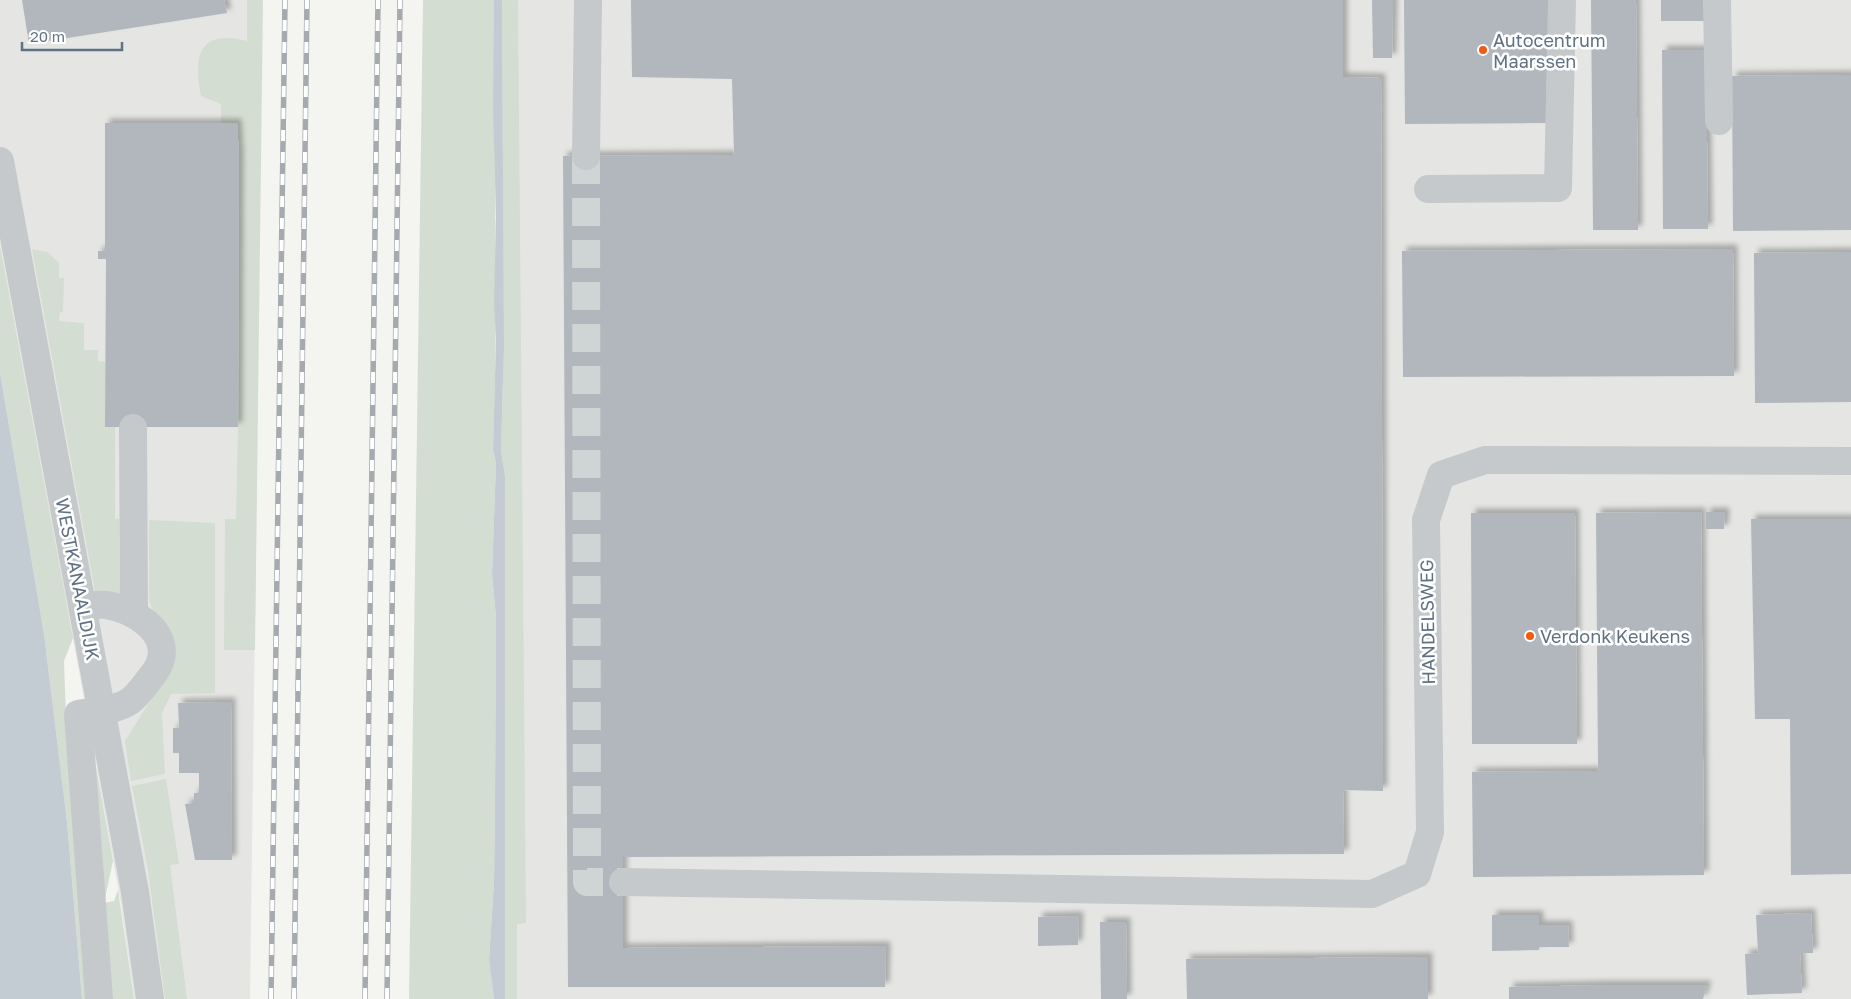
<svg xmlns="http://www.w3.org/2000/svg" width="1851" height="999" viewBox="0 0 1851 999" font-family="'Golos Text',sans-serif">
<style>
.built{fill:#e5e6e4}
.green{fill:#d4ddd1}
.water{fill:#c3ccd2}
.building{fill:#b1b7bd;filter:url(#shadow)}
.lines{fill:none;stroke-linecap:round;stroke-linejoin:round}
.minor-tunnel{stroke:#cfd4d5;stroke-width:28;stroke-dasharray:28 14;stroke-linecap:butt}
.minor{stroke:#c6c9cc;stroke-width:28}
.rail-casing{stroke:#a5aab0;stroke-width:5.5}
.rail{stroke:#fff;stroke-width:4;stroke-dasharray:11;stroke-linecap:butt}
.poi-dot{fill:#f35b12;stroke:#fff;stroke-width:2}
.labels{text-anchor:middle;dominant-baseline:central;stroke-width:5;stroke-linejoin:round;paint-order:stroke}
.poi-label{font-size:18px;fill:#617184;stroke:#fff;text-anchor:start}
.street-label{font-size:18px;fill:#617184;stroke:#fff}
</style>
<defs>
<filter id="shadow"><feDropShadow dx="4.5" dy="-4.5" stdDeviation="2.5" flood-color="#0004"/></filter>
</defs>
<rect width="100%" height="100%" fill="#f4f5f0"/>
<g class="built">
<polygon points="0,0 247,0 257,469 250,999 134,999 121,905 97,769 0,245"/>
<polygon points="502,0 1851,0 1851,999 505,999"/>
</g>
<g class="green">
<path d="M247,0H263L255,650H224L225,519H236L238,427L221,155V104L201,96C193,55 199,29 247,41Z"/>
<path d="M423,0H494C493,150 499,300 493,449L496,463L492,574L496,617L495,798L494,881L489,961L494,999H409Z"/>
<polygon points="502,0 518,0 526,923 517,924 517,999 505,999 505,476 501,450 504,348"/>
<polygon points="0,245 73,638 64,661 66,718 87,716 113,861 104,903 114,901 118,890 134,999 82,999 67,821 44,634 0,372"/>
<polygon points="32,249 47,252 59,263 59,278 64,278 63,312 60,312 59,321 84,323 84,350 98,350 98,361 105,362 105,427 115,427 115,519 119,519 120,598 95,591"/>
<polygon points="149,520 215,523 215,693 171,694 162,713 165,774 131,781 125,741 162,682 154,615 149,599"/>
<polygon points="166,779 179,864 170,865 187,999 165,999 148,870 132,786"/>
</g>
<g class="water">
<polygon points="494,0 502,0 504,348 501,450 505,476 505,999 494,999 489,961 494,881 495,798 496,617 492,574 496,463 493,449 496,339 494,302 496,217 493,108"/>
<polygon points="0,372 44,634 67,821 82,999 0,999"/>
</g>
<g class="building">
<polygon points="22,0 224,0 227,13 29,44"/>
<polygon points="631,0 1343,0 1343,77 1381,78 1383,791 1343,790 1344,854 623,857 623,948 886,946 885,987 568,987 563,156 734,155 732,79 632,77"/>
<polygon points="1372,0 1393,0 1392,58 1373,58"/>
<polygon points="1404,0 1551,0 1551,123 1405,124"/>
<polygon points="1591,0 1636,0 1638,230 1593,230"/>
<rect x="1661" y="0" width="45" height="21"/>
<polygon points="1662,50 1706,50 1708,229 1663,229"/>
<polygon points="1851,75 1851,230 1733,231 1732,76"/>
<polygon points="105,123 237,123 239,155 238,427 105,427 106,259 98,259 98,251 105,251"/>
<polygon points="1733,249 1734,376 1403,377 1402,251"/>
<polygon points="1851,252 1851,402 1755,403 1754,253"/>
<polygon points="1701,512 1704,875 1473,877 1472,772 1598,771 1596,513"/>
<polygon points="1706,512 1725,512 1724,529 1706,529"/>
<polygon points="1471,513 1575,513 1577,744 1472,744"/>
<polygon points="1751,519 1851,519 1851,874 1791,875 1790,719 1755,719"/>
<polygon points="231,702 232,860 195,860 185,804 194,803 194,793 199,793 199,773 179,773 179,753 173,753 173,728 179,728 178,703"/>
<polygon points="1811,913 1813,953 1800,953 1802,993 1747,995 1745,954 1758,953 1756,915"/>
<polygon points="1492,915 1539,915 1539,925 1568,925 1569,947 1539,947 1539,950 1492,951"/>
<polygon points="1079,916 1078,945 1038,946 1038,917"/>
<polygon points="1100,922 1126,922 1127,999 1101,999"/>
<polygon points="1428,957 1428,999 1187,999 1186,959"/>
<polygon points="1609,985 1707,985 1703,999 1509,999 1509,987"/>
</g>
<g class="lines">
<polyline class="minor-tunnel" points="586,156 587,882 623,882"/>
<g class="minor">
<polyline points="1717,0 1719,121"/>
<polyline points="586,156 588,0"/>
<polyline points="0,161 135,892 150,999"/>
<polyline points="1428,189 1558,188 1562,0"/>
<polyline points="133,428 134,614"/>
<path d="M83,607C91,606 99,604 106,605C131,608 171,631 160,662C158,669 152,676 148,681C142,689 137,696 130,701C115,711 94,711 78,714L99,999"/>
<polyline points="623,882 1372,894 1417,874 1430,832 1426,520 1441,475 1485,460 1851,461"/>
</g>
<g class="rail-casing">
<g id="rail">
<polyline points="271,999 285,0"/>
<polyline points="294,999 307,0"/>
<polyline points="365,999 378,0"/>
<polyline points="387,999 400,0"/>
</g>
</g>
<use href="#rail" class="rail"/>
</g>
<g class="poi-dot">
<circle cx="1483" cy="50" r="5"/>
<circle cx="1530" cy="636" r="5"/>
</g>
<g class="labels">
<g class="poi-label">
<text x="1493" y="40">Autocentrum<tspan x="1493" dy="21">Maarssen</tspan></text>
<text x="1540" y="636">Verdonk Keukens</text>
</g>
<g class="street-label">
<text transform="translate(78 579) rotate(79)">WESTKANAALDIJK</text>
<text transform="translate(1427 622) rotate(-91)">HANDELSWEG</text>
</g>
</g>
<path d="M22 42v8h100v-8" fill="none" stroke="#617184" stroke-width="2.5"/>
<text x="30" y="42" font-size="15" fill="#617184" stroke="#ffffff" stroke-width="4" paint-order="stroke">20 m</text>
</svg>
